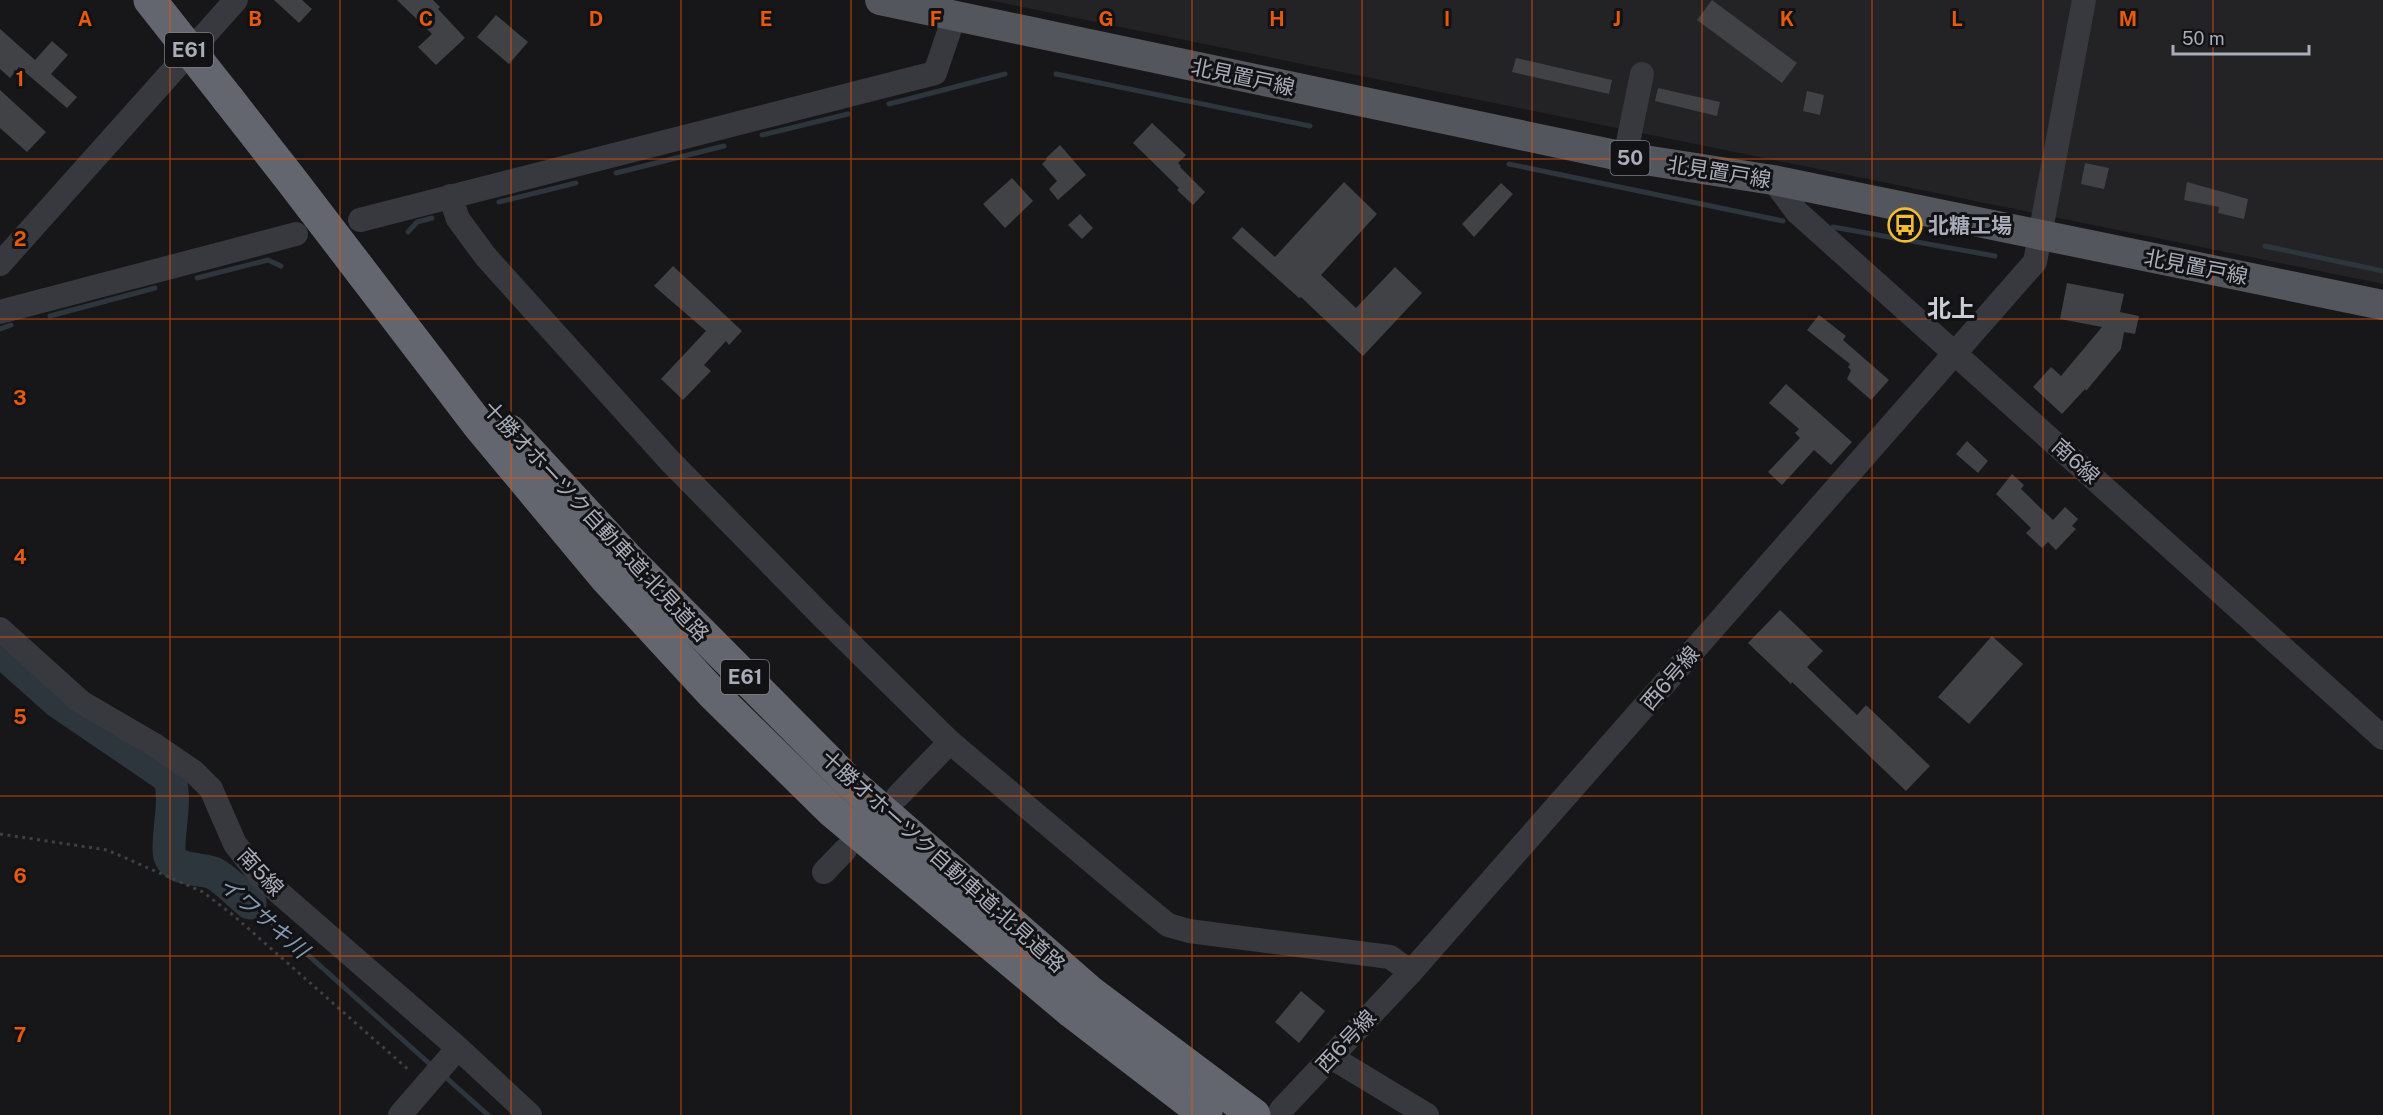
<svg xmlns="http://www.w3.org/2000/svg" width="2383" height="1115" viewBox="0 0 2383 1115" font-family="'Public Sans','Noto Sans JP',sans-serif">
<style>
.built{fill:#232326}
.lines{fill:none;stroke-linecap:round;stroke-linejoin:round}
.stream{stroke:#2d353d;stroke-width:5}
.river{stroke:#2d353d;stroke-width:33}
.building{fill:#414246}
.path{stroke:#3e4045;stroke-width:3;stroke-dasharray:3 4.5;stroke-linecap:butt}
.minor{stroke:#38393e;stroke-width:24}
.major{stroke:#54565d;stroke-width:30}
.highway{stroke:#64666f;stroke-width:33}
.highway-bridge{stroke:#64666f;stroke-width:33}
.grid{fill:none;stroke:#e8590c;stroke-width:1.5;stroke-opacity:0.55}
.labels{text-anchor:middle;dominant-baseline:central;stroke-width:6;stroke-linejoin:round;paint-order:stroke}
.shield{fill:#121214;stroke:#7c7e88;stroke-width:1.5}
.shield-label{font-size:20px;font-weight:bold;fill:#a9adb9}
.street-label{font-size:21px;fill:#a9adb9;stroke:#121214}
.poi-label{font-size:21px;font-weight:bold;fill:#a9adb9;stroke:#121214;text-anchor:start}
.water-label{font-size:22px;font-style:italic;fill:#8099b4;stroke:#121214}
.quarter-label{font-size:24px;font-weight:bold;fill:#cacdd5;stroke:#121214}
.grid-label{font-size:20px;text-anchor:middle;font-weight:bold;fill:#e8590c;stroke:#121214;stroke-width:6;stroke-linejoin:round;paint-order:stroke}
</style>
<rect width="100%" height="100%" fill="#171719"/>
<polygon class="built" points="988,0 2383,0 2383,284"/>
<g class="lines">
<g class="stream">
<polyline points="1056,74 1310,126"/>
<polyline points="889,104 1005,74"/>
<polyline points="762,135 848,114"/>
<polyline points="1509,164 1783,221"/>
<polyline points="616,173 724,146"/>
<polyline points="499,202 576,183"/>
<polyline points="1833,227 1995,256"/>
<polyline points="408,232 417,222 432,218"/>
<polyline points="2265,246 2383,271"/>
<polyline points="197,278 268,260 281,266"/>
<polyline points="50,316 155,288"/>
<polyline points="0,329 11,325"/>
<polyline points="250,903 432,1066"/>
<polyline points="442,1074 488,1115"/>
</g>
<path class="river" d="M0,650L57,701L170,778C176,802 169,825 169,848C168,873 199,867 213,873C224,878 240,895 250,903"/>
</g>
<g class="building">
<polygon points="274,0 302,0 312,9 299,23"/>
<polygon points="397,0 433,0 440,7 438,9 465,38 436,65 418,47 432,34"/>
<polygon points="1712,0 1797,63 1782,83 1697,20"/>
<polygon points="496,15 528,42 509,64 477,37"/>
<polygon points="0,29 35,60 52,41 68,55 51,74 77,97 67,108 19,67 10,78 0,69"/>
<polygon points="1516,58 1612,80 1609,94 1512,72"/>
<polygon points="1658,88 1720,102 1717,116 1655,101"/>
<polygon points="0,90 46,132 27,152 0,128"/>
<polygon points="1807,91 1824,95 1820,115 1803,111"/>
<polygon points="1152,123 1186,155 1178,163 1181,166 1180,167 1205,192 1193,205 1177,190 1179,188 1133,143"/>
<polygon points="1060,145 1086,175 1058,200 1049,189 1057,181 1042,164 1047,159 1046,158"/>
<polygon points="2085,163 2109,168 2104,189 2081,184"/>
<polygon points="1012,178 1033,201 1005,228 983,204"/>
<polygon points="1344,182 1377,214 1321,275 1356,308 1395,267 1422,293 1363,356 1301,297 1299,298 1232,238 1242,227 1275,257"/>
<polygon points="2187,182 2248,199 2244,219 2218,213 2219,207 2184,200"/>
<polygon points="1501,183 1513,194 1474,237 1462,224"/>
<polygon points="1080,214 1093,228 1082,239 1068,225"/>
<polygon points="673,266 742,331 729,345 726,341 704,365 711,371 683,400 661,379 706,331 654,286"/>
<polygon points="2067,283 2124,294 2120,312 2139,316 2135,334 2124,332 2121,349 2086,391 2085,389 2062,414 2033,387 2051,367 2061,376 2102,327 2060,319"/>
<polygon points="1819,315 1846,336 1843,340 1889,380 1871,400 1847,379 1851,370 1848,367 1850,364 1807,330"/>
<polygon points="1786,384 1852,442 1831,465 1814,450 1782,485 1768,472 1800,438 1795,433 1799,429 1769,403"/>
<polygon points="1967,441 1988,461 1978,473 1956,454"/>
<polygon points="2012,474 2024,485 2021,489 2053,520 2065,507 2078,519 2072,526 2076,529 2056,550 2048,542 2042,548 2026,533 2031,528 1996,494"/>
<polygon points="1780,610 1823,651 1807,667 1857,715 1866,705 1930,766 1906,791 1792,682 1791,684 1748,643"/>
<polygon points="1992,636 2023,664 1969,724 1938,697"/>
<polygon points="1301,991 1325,1011 1299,1043 1275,1022"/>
</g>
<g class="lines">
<polyline class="path" points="0,834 107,850 203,892 233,915 410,1071"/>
<g class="minor">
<polyline points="1625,157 1642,74"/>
<polyline points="1773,180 1797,212 2383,738"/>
<polyline points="450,196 458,219 486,257 669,460 821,615 950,742 1141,903 1168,925 1189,931 1390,957 1411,972"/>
<polyline points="360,220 935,73 954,17"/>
<polyline points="0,264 236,0"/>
<polyline points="0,312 296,234"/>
<polyline points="0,629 81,702 153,744 194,772 211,789 235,844 261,877 458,1048 530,1115"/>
<polyline points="898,796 950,742"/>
<polyline points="824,872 845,850"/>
<polyline points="1331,1057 1427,1115"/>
<polyline points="1281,1110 1411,972 2035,262 2084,0"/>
<polyline points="400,1115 458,1048"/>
</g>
<polyline class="major" points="880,0 1625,157 1773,180 2383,305"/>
<g class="highway">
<polyline points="228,99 292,181 480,427 605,577 713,694 831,810 1072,1012 1206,1115"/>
<polyline points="510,431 626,557 848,781 1090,992 1254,1115"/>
</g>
<polyline class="highway-bridge" points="150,0 228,99"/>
</g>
<path class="grid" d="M170,0V1115M340,0V1115M511,0V1115M681,0V1115M851,0V1115M1021,0V1115M1192,0V1115M1362,0V1115M1532,0V1115M1702,0V1115M1872,0V1115M2043,0V1115M2213,0V1115M0,159H2383M0,319H2383M0,478H2383M0,637H2383M0,796H2383M0,956H2383"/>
<defs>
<g id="bus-ring" transform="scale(1.725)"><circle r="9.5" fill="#121214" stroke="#f3bc35" stroke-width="1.5"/><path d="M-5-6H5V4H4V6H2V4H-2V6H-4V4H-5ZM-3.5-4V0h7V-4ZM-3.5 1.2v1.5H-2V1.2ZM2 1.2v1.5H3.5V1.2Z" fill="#f3bc35"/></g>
</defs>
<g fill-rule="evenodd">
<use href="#bus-ring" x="1905" y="225"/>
</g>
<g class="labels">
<g class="shield">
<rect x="165" y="33" width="48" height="34" rx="4.5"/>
<rect x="1610.5" y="141" width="39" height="34" rx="4.5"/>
<rect x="721" y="660" width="48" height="34" rx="4.5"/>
</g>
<g class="shield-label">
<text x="189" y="50">E61</text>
<text x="1630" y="158">50</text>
<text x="745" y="677">E61</text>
</g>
<g class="street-label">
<text transform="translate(1243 77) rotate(12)">北見置戸線</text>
<text transform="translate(1719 172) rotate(9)">北見置戸線</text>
<text transform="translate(2196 267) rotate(11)">北見置戸線</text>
<text transform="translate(2076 461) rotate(42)">南6線</text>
<text transform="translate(596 521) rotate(47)">十勝オホーツク自動車道;北見道路</text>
<text transform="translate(1670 678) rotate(-49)">西6号線</text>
<text transform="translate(943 861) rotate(42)">十勝オホーツク自動車道;北見道路</text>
<text transform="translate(261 872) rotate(47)">南5線</text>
<text transform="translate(1346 1041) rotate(-47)">西6号線</text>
</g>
<g class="poi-label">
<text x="1928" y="225">北糖工場</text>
</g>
<g class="water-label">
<text transform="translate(264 917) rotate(41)">イワサキ川</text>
</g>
<g class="quarter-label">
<text x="1951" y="308">北上</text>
</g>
</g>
<g class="grid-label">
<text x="85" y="26">A</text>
<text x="255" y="26">B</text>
<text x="426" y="26">C</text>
<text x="596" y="26">D</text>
<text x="766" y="26">E</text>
<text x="936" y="26">F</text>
<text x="1106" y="26">G</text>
<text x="1277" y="26">H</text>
<text x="1447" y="26">I</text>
<text x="1617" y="26">J</text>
<text x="1787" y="26">K</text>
<text x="1957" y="26">L</text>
<text x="2128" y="26">M</text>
<text x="20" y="86">1</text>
<text x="20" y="246">2</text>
<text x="20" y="405">3</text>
<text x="20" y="564">4</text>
<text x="20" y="724">5</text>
<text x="20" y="883">6</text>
<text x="20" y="1042">7</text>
</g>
<path d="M2173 45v9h136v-9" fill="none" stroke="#a9adb9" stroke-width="3"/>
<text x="2182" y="45" font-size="18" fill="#a9adb9" stroke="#121214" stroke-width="4.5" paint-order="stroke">50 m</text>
</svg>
